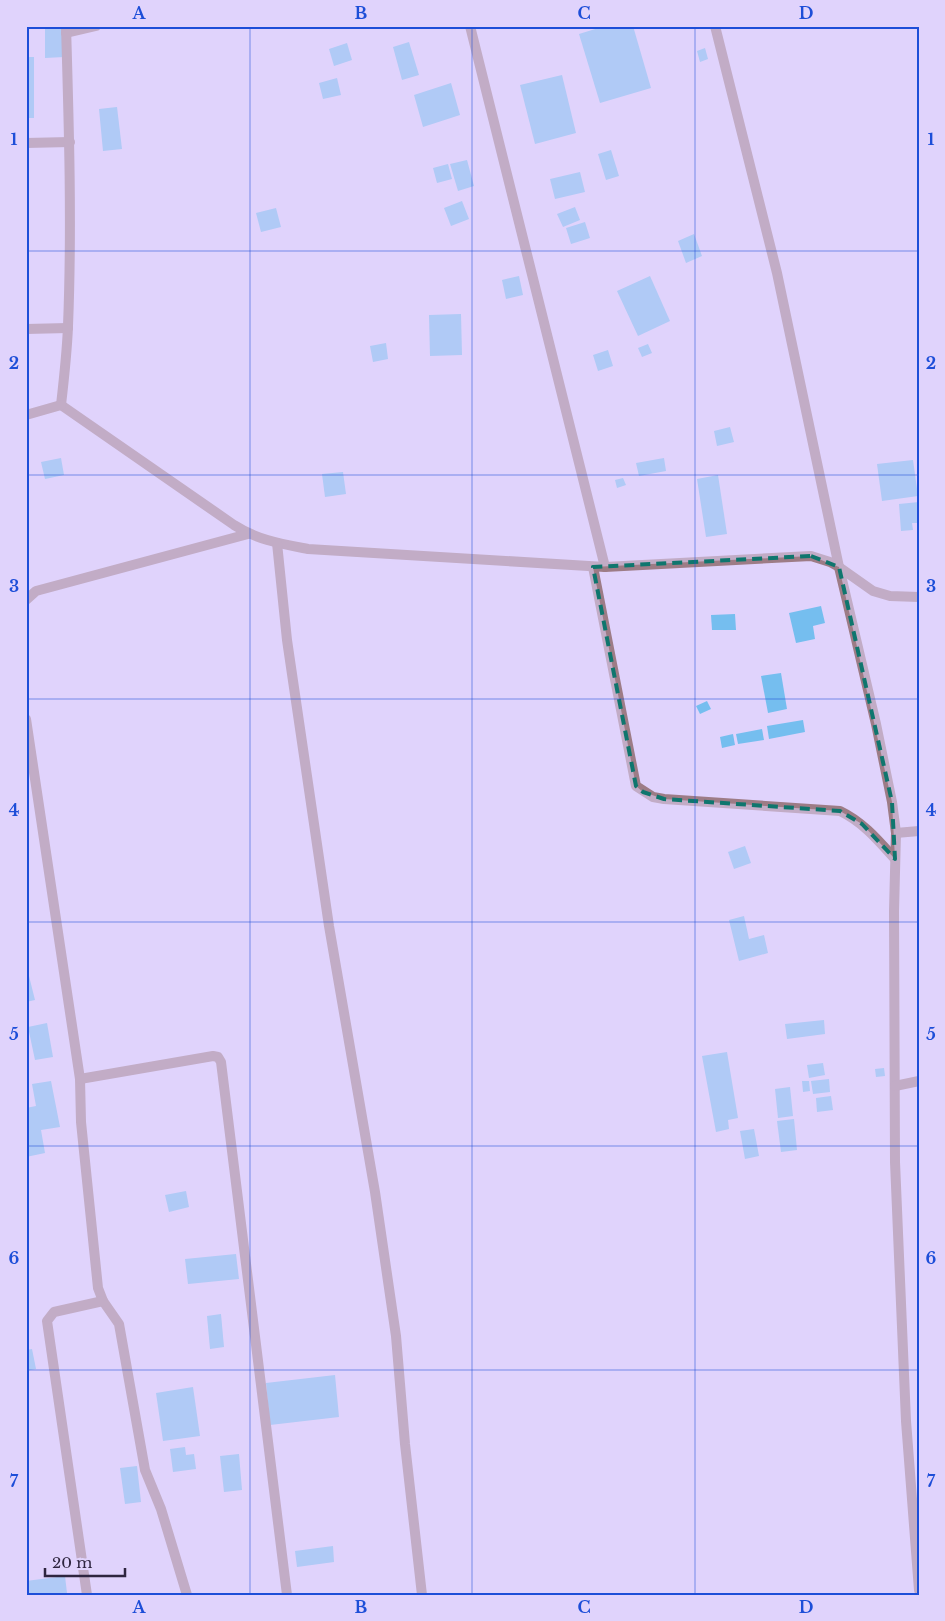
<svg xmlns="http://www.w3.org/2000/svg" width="945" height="1621" viewBox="0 0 945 1621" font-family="'Libre Baskerville',serif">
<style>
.building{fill:#75beef}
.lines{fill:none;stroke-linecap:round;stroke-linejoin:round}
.street{stroke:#9d7c86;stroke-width:10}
.marked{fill:none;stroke:#0f766e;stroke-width:4;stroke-dasharray:10 6;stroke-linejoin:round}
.grid{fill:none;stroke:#1d4ed8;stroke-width:1;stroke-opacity:0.55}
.neatline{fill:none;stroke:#1d4ed8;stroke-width:2}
.grid-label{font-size:16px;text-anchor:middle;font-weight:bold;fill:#1d4ed8}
</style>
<rect width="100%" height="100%" fill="#e0d3fc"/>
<g class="building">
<polygon points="45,26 63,26 64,57 45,58"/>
<polygon points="605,26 633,26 651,88 600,103 579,34"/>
<polygon points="409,42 419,75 402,80 393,47"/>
<polygon points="347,43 352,60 334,66 329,49"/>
<polygon points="705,48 708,59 700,62 697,51"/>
<rect x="26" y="57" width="8" height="61"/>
<polygon points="562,75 576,133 535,144 520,85"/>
<polygon points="337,78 341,95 323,99 319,83"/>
<polygon points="451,83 460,115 423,127 414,95"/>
<polygon points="117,107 122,149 103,151 99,109"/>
<polygon points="611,150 619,176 606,180 598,154"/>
<polygon points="467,160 474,186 458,191 450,164"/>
<polygon points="448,164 452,179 437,183 433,168"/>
<polygon points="580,172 585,192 555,199 550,179"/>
<polygon points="462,201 469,219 451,226 444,208"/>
<polygon points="575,207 580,220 563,227 557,214"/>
<polygon points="276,208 281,227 261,232 256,213"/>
<polygon points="585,222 590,238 571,244 566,228"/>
<polygon points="694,234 702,256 686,263 678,241"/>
<polygon points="519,276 523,295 506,299 502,280"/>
<polygon points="650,276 670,321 638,336 617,291"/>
<polygon points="461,314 462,355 430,356 429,315"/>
<polygon points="386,343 388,359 373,362 370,346"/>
<polygon points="648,344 652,353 642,357 638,348"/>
<polygon points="608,350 613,366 598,371 593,355"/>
<polygon points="730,427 734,442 717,446 714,431"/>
<polygon points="61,458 64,475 45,479 41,462"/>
<polygon points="664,458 666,471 639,476 636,463"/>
<polygon points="913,460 918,496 882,501 877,464"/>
<polygon points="343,472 346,494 325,497 322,474"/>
<polygon points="718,475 727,534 706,537 697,479"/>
<polygon points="623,478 626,485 617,488 615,480"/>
<polygon points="919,502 919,523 912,523 913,530 901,531 899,504"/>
<polygon points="821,606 825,623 813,626 815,639 796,643 789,613"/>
<polygon points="735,614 736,630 712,630 711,615"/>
<polygon points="781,673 787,709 768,713 761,676"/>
<polygon points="707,701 711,709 700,714 696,706"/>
<polygon points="803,720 805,732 769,739 767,726"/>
<polygon points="762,729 764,740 738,744 736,734"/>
<polygon points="733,734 735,745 722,748 720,737"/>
<polygon points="745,846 751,863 734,869 728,852"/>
<polygon points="744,916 749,939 764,935 768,953 739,961 729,920"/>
<polygon points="26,964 35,1000 26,1002"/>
<polygon points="824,1020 825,1034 787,1039 785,1024"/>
<polygon points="47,1023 53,1057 35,1060 28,1027"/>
<polygon points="727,1052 738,1118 728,1120 729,1129 716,1132 702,1056"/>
<polygon points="823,1063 825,1075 809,1078 807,1065"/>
<polygon points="884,1068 885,1076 876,1077 875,1069"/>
<polygon points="829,1079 830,1092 813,1094 811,1081"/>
<polygon points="51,1081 60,1127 41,1130 45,1153 26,1157 26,1108 36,1106 32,1084"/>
<polygon points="802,1081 809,1081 810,1091 803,1092"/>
<polygon points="790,1087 793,1116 778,1118 775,1089"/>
<polygon points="831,1096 833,1110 817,1112 816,1098"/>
<polygon points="794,1119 797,1150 781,1152 777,1121"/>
<polygon points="754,1129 759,1156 745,1159 740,1131"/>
<polygon points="186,1191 189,1207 169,1212 165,1195"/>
<polygon points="236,1254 239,1279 188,1284 185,1259"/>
<polygon points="221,1314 224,1347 210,1349 207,1316"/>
<polygon points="32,1349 36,1369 26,1371 26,1350"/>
<polygon points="335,1375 339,1417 270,1425 266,1383"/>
<polygon points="193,1387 200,1436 163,1441 156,1393"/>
<polygon points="185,1447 186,1455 194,1454 196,1469 173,1472 170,1449"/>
<polygon points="239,1454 242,1490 224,1492 220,1456"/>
<polygon points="137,1466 141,1502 125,1504 120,1468"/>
<polygon points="333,1546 334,1562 297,1567 295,1551"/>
<polygon points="65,1576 67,1593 28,1595 26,1581"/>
</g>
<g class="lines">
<g class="street">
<polyline points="470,26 605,567"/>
<polyline points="715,26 777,273 839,567 876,724 892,802 896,833 894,911 895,1162 906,1421 919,1590"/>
<polyline points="66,33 96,26"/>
<polyline points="26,143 70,142"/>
<polyline points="26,329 68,328"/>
<path d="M61,405L234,525C257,540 282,544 308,549L605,567L811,556L830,562L839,567L873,591L890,596L919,597"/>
<path d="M61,405C64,379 67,352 68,326C72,226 69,126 66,26"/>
<polyline points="26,415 61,405"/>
<polyline points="277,543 287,640 329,926 375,1192 396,1336 405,1444 422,1595"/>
<path d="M593,567L636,786L653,797L664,799L840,811C863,822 878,840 895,859"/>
<polyline points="26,600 36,591 248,534"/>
<polyline points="26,719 80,1079 81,1122 98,1288 103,1301 119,1324 145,1470 161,1509 187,1595"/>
<polyline points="896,833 919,831"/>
<polyline points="80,1079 213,1056 218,1057 221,1062 287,1595"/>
<polyline points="895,1086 919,1081"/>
<polyline points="87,1595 47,1321 54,1312 103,1301"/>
</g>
</g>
<path d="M0 0H945V1621H0ZM811,556L839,567L892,802L895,859L862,824L840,811L664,799L643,792L636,786L593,567Z" fill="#e0d3fc" fill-opacity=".55" fill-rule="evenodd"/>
<path class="marked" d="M811,556L839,567L892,802L895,859L862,824L840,811L664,799L643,792L636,786L593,567Z"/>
<path class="grid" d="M250,26V1595M472,26V1595M695,26V1595M26,251H919M26,475H919M26,699H919M26,922H919M26,1146H919M26,1370H919"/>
<rect width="945" height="1621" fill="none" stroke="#e0d3fc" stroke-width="55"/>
<path d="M45 1568v8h80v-8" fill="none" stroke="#2e253f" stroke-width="2.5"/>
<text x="52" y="1568" font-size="15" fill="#2e253f" stroke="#e0d3fc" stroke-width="4" paint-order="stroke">20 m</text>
<rect x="28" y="28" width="890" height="1566" class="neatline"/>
<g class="grid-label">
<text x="139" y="19">A</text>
<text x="361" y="19">B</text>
<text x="584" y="19">C</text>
<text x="806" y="19">D</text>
<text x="14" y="145">1</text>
<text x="931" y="145">1</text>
<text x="14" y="369">2</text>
<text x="931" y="369">2</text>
<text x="14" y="592">3</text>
<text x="931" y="592">3</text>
<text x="14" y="816">4</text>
<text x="931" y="816">4</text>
<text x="14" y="1040">5</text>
<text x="931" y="1040">5</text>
<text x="14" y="1264">6</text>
<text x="931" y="1264">6</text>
<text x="14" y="1487">7</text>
<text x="931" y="1487">7</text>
<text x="139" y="1613">A</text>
<text x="361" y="1613">B</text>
<text x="584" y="1613">C</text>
<text x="806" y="1613">D</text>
</g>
</svg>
